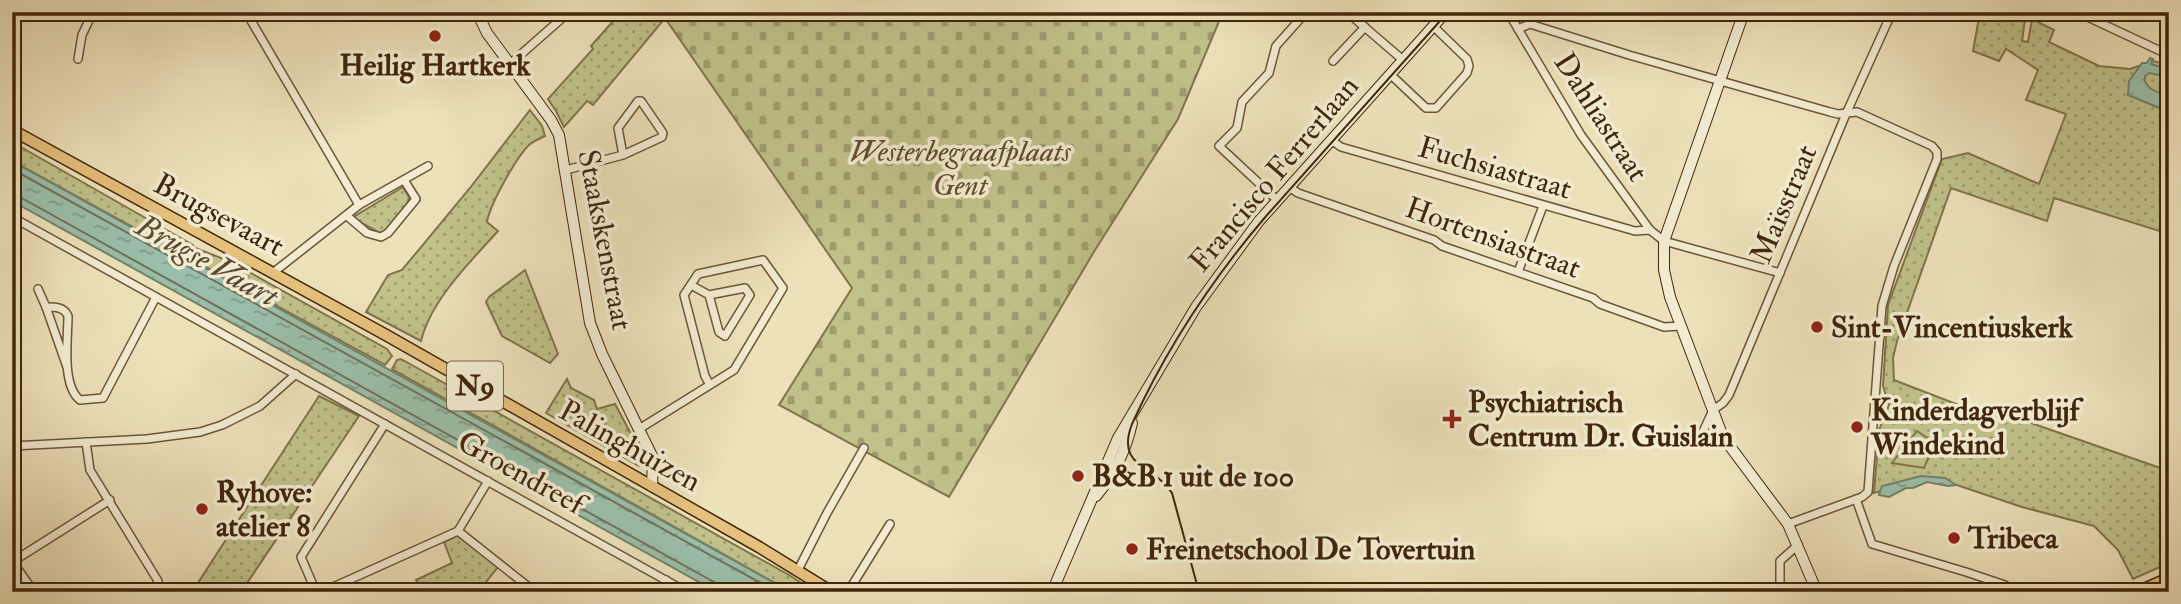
<svg xmlns="http://www.w3.org/2000/svg" width="2181" height="604" viewBox="0 0 2181 604" font-family="'IM FELL Double Pica',serif">
<style>
.grass{fill:url(#grass-dots);stroke:#80744b;stroke-width:2}
.cemetery{fill:url(#cemetery-stones);stroke:#80744b;stroke-width:2}
.pitch{fill:#c0c18b;stroke:#80744b;stroke-width:2}
.water{fill:url(#water-ripples);stroke:#76816a;stroke-width:2}
.lines{fill:none;stroke-linecap:round;stroke-linejoin:round}
.shore{stroke:#6e725a;stroke-width:2}
.street-casing{stroke:#6c5537;stroke-width:10}
.secondary-casing{stroke:#41260b;stroke-width:12}
.primary-casing{stroke:#41260b;stroke-width:13}
.street{stroke:#f3ecd2;stroke-width:7}
.secondary{stroke:#f3ecd2;stroke-width:10}
.primary{stroke:#e6c07d;stroke-width:10}
.tram{stroke:#41260b;stroke-width:2}
.poi-dot{fill:#8f2418;stroke:#f3ecd2;stroke-width:2.5}
.labels{text-anchor:middle;dominant-baseline:central;stroke-width:7;stroke-linejoin:round;paint-order:stroke}
.shield{fill:#f3ecd2;stroke:#766147;stroke-width:2}
.shield-label{font-size:28px;font-weight:bold;fill:#41260b}
.poi-label{font-size:30px;font-weight:bold;fill:#41260b;stroke:#f3ecd2;text-anchor:start}
.street-label{font-size:30px;fill:#41260b;stroke:#f3ecd2}
.park-label{font-size:30px;font-style:italic;fill:#614d2b;stroke:#f3ecd2}
.water-label{font-size:32px;font-style:italic;fill:#574c32;stroke:#f3ecd2}
</style>
<defs>
<pattern id="grass-dots" width="8" height="8" patternUnits="userSpaceOnUse" patternTransform="scale(1.75)"><rect width="8" height="8" fill="#c0c18b"/><path d="M2 2h.1M6 6h.1" fill="none" stroke="#9e9d70" stroke-width="1.8" stroke-linecap="round"/></pattern>
<pattern id="cemetery-stones" width="16" height="16" patternUnits="userSpaceOnUse" patternTransform="scale(1.75)"><rect width="16" height="16" fill="#c0c18b"/><path d="M2 7V4a2 2 0 0 1 4 0v3zM10 15v-3a2 2 0 0 1 4 0v3z" fill="#9e9d70"/></pattern>
<pattern id="water-ripples" width="26" height="14" patternUnits="userSpaceOnUse" patternTransform="scale(1.75)"><rect width="26" height="14" fill="#9abea9"/><path d="M2 4q2-2 4 0t4 0M15 11q2-2 4 0t4 0" fill="none" stroke="#7f9a88"/></pattern>
</defs>
<rect width="100%" height="100%" fill="#ede1ba"/>
<filter id="stains"><feTurbulence type="fractalNoise" baseFrequency=".00286" numOctaves="4"/><feColorMatrix values="0 0 0 0 .2 0 0 0 0 .09 0 0 0 0 .02 0 0 0 .5 -.17"/></filter>
<radialGradient id="worn" r=".72"><stop offset=".6" stop-color="#630" stop-opacity="0"/><stop offset="1" stop-color="#630" stop-opacity=".3"/></radialGradient>
<g class="grass">
<polygon points="621,12 670,12 593,105 587,101 564,127 556,111 548,99 593,49 591,46"/>
<polygon points="1980,12 2026,12 2022,41 2028,42 2032,19 2054,30 2049,42 2099,66 2130,69 2153,61 2169,65 2169,234 2054,198 2047,221 1951,188 1897,341 1893,358 1894,380 1982,414 1985,407 2169,471 2169,563 2133,579 2118,550 2094,526 2022,507 1933,477 1874,493 1879,430 1889,405 1883,386 1888,305 1942,159 1968,153 2039,184 2066,114 2026,100 2038,70 2006,49 1999,61 1973,51"/>
<path d="M530,110L542,126L545,136C541,138 534,141 530,144C517,156 490,204 487,222L498,231C470,262 431,300 421,341L366,312L388,275L402,270L470,188Z"/>
<polygon points="12,142 193,245 193,247 231,262 387,349 392,356 385,365 12,161"/>
<polygon points="403,187 409,197 407,205 385,231 380,233 356,220 355,216"/>
<polygon points="525,270 558,354 550,363 502,336 486,302 489,297"/>
<polygon points="401,359 789,575 815,592 791,592 392,369 397,360"/>
<polygon points="567,379 571,388 594,400 597,409 615,404 646,462 643,466 639,466 546,413"/>
<polygon points="319,396 359,416 241,592 192,592"/>
<polygon points="458,535 498,567 478,592 422,592 416,580 452,563 444,542"/>
</g>
<polygon class="cemetery" points="670,12 1223,12 1178,119 1095,250 949,497 779,405 852,288 665,18"/>
<polygon class="pitch" points="1917,431 1935,443 1924,468 1892,463"/>
<g class="water">
<path d="M2150,58L2153,59L2151,64L2167,69L2164,76L2149,73L2145,76C2143,89 2158,92 2169,96V112L2128,95L2129,81L2142,63H2147Z"/>
<polygon points="12,161 791,592 717,592 12,201"/>
<polygon points="1921,476 1945,478 1956,485 1948,486 1927,482 1913,488 1906,488 1889,497 1879,495 1882,486"/>
</g>
<g class="lines">
<g class="shore">
<polyline points="12,169 777,592"/>
<polyline points="12,195 18,196 714,582 719,592"/>
</g>
<g class="street-casing">
<g id="street">
<polyline points="246,12 359,205"/>
<polyline points="1347,12 1403,60"/>
<polyline points="1508,12 1581,135 1650,230 1664,241 1780,273"/>
<polyline points="2077,12 2169,55"/>
<polyline points="1518,29 1530,24 1629,55 1830,112 1838,114 1857,112 1932,146 1937,152 1937,159 1894,266 1882,306 1868,492 1862,497 1788,524"/>
<polyline points="78,59 82,35 93,12"/>
<polyline points="1333,61 1365,27"/>
<polyline points="510,64 569,12"/>
<polyline points="1390,74 1426,108 1436,108 1467,73 1469,66 1467,59 1433,26"/>
<polyline points="1331,140 1341,147 1635,231 1650,230"/>
<polyline points="566,170 623,155 618,128 638,101 641,101 663,133 662,137 623,155"/>
<polyline points="1289,187 1298,193 1434,240 1442,246 1593,298 1600,304 1664,327 1681,326"/>
<polyline points="1277,200 1219,146 1237,128 1242,102 1269,73 1276,46 1300,19"/>
<polyline points="347,216 367,233 381,237 388,233 416,199 404,180"/>
<polyline points="12,217 687,592"/>
<polyline points="274,272 359,205 428,166"/>
<polyline points="1518,272 1543,206"/>
<polyline points="691,285 709,295 719,332 725,336 750,295 745,288 709,295"/>
<polyline points="38,289 46,307"/>
<path d="M67,367L46,307C56,307 64,307 68,316C68,338 61,385 80,400L103,398L156,297"/>
<polyline points="639,429 734,370 783,288 763,260 698,274 684,295 705,376 710,385"/>
<polyline points="1701,436 1713,410 1723,403 1729,395 1846,114 1892,12"/>
<polyline points="86,442 90,470 158,581 153,592"/>
<polyline points="12,446 147,439 200,432 222,425 260,406 296,374"/>
<polyline points="1856,499 1872,544 1966,572 2005,585 2015,592"/>
<polyline points="458,531 535,592"/>
<polyline points="12,561 34,592"/>
<polyline points="12,562 110,500"/>
<polyline points="798,570 827,513 864,448"/>
<polyline points="316,592 301,557 385,424"/>
<polyline points="322,592 458,531 488,481"/>
<polyline points="658,592 666,580"/>
<polyline points="848,592 890,524"/>
<polyline points="957,592 1029,590 1035,592"/>
<polyline points="1780,592 1780,561 1798,545"/>
</g>
</g>
<g class="secondary-casing">
<g id="secondary">
<polyline points="477,12 487,33 551,120 559,135 590,323 602,354 653,458 652,486"/>
<polyline points="1744,12 1664,241 1664,270 1670,297 1723,437 1788,524 1817,592"/>
<path d="M1096,496C1114,475 1126,450 1132,423"/>
<polyline points="1052,592 1118,438 1196,307 1259,221 1446,12"/>
</g>
</g>
<g class="primary-casing">
<g id="primary">
<polyline points="12,130 386,335 759,547 832,592"/>
<polyline points="2137,592 2169,578"/>
</g>
</g>
<use href="#street" class="street"/>
<use href="#secondary" class="secondary"/>
<use href="#primary" class="primary"/>
<path class="tram" d="M1199,592L1172,493C1155,465 1115,468 1132,424C1166,349 1213,278 1267,215L1448,12"/>
</g>
<g class="poi-dot">
<circle cx="435" cy="36" r="7"/>
<circle cx="1817" cy="327" r="7"/>
<path d="M1448.5 408.5h7v7h7v7h-7v7h-7v-7h-7v-7h7z"/>
<circle cx="1857" cy="427" r="7"/>
<circle cx="1078" cy="476" r="7"/>
<circle cx="202" cy="509" r="7"/>
<circle cx="1954" cy="538" r="7"/>
<circle cx="1132" cy="549" r="7"/>
</g>
<g class="labels">
<rect class="shield" x="447" y="361.5" width="56" height="49" rx="5"/>
<g class="shield-label">
<text x="475" y="386">N9</text>
</g>
<g class="poi-label">
<text x="435" y="65" text-anchor="middle">Heilig Hartkerk</text>
<text x="1831" y="327">Sint-Vincentiuskerk</text>
<text x="1468" y="402">Psychiatrisch<tspan x="1468" dy="34">Centrum Dr. Guislain</tspan></text>
<text x="1871" y="410">Kinderdagverblijf<tspan x="1871" dy="34">Windekind</tspan></text>
<text x="1092" y="476">B&amp;B 1 uit de 100</text>
<text x="216" y="492">Ryhove:<tspan x="216" dy="34">atelier 8</tspan></text>
<text x="1968" y="538">Tribeca</text>
<text x="1146" y="549">Freinetschool De Tovertuin</text>
</g>
<g class="street-label">
<text transform="translate(1601 117) rotate(57)">Dahliastraat</text>
<text transform="translate(1495 168) rotate(16)">Fuchsiastraat</text>
<text transform="translate(1274 174) rotate(-50)">Francisco Ferrerlaan</text>
<text transform="translate(1784 204) rotate(-67)">Maïsstraat</text>
<text transform="translate(219 215) rotate(28)">Brugsevaart</text>
<text transform="translate(1493 238) rotate(20)">Hortensiastraat</text>
<text transform="translate(605 240) rotate(79)">Staakskenstraat</text>
<text transform="translate(630 446) rotate(29)">Palinghuizen</text>
<text transform="translate(521 473) rotate(29)">Groendreef</text>
</g>
<g class="park-label">
<text x="960" y="151">Westerbegraafplaats<tspan x="960" dy="34">Gent</tspan></text>
</g>
<g class="water-label">
<text transform="translate(207 261) rotate(29)">Brugse Vaart</text>
</g>
</g>
<rect width="2181" height="604" fill="none" stroke="#ede1ba" stroke-width="42"/>
<rect x="14" y="14" width="2153" height="576" fill="none" stroke="#41260b" stroke-width="3.5"/>
<rect x="21" y="21" width="2139" height="562" fill="none" stroke="#41260b" stroke-width="2"/>
<rect width="100%" height="100%" filter="url(#stains)"/>
<rect width="100%" height="100%" fill="url(#worn)"/>
</svg>
